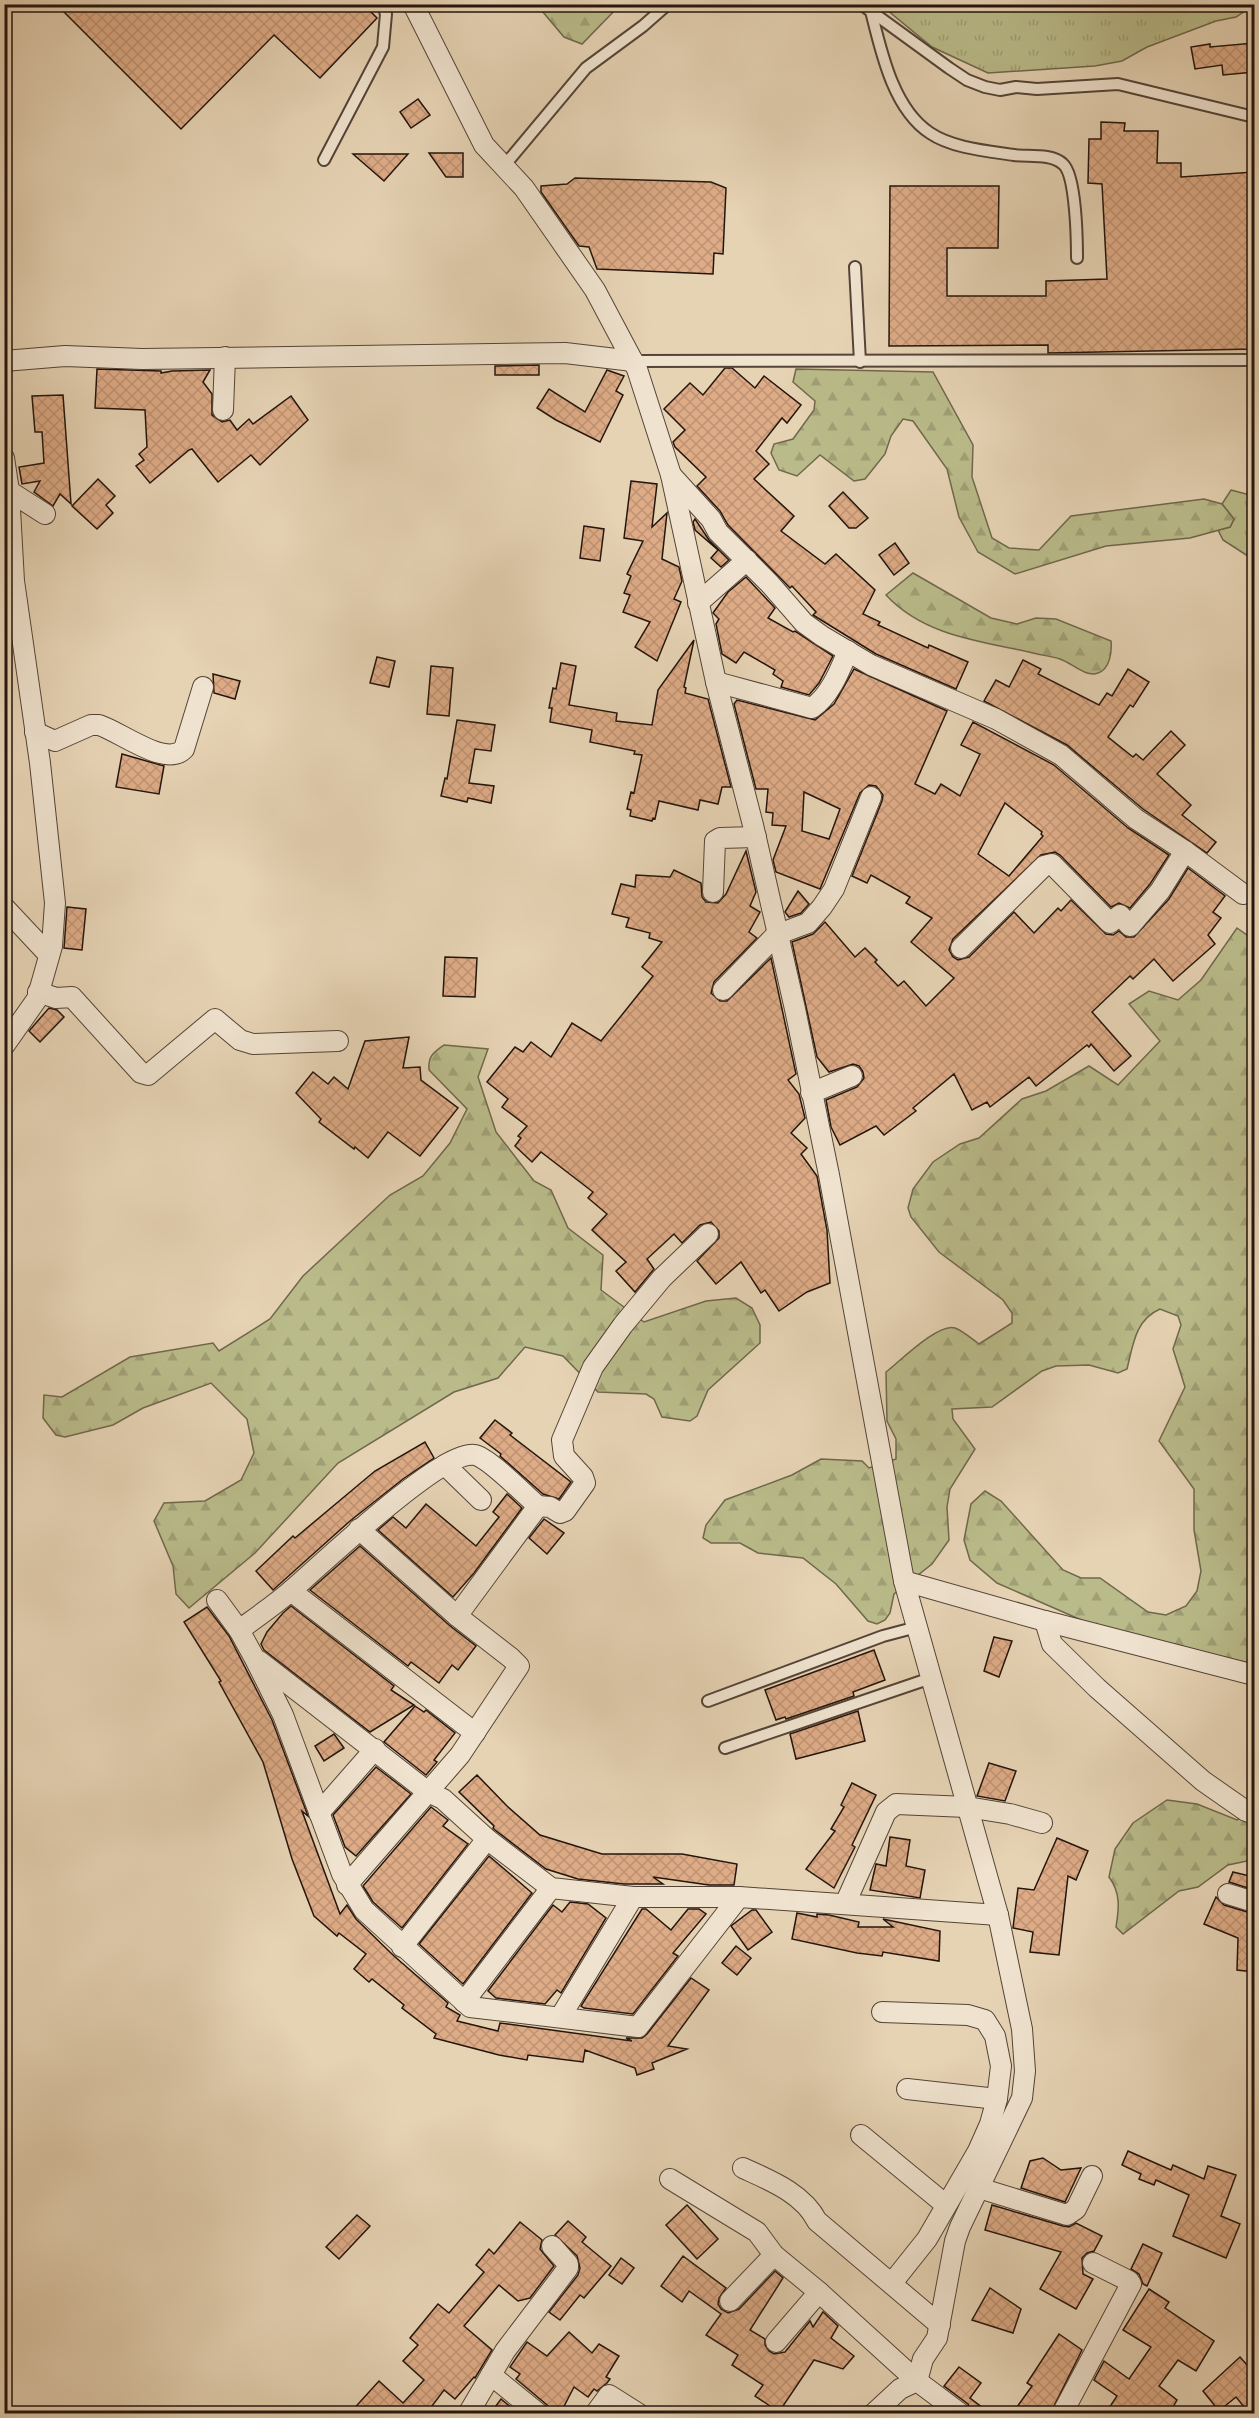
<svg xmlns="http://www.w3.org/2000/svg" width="1259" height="2418" viewBox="0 0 1259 2418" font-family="'IM FELL Double Pica',serif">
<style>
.grass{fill:url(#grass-tufts);stroke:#6f684c;stroke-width:1.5}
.forest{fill:url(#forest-firs);stroke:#6f684c;stroke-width:1.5}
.building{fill:url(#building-cross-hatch);stroke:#24150d;stroke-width:1.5;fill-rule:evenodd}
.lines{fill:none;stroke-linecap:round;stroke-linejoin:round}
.service-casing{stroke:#544437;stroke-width:14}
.minor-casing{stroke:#544437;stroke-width:22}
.service{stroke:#efe2ce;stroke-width:10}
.minor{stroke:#efe2ce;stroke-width:20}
</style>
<defs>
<pattern id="grass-tufts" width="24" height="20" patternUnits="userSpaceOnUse" patternTransform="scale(1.5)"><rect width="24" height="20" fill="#babb8a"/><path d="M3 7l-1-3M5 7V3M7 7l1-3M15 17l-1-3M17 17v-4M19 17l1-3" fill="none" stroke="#a0a076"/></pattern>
<pattern id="forest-firs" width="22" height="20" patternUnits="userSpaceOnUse" patternTransform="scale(1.5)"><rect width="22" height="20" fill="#babb8a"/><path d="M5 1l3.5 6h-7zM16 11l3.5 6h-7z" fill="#a0a076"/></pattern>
<pattern id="building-cross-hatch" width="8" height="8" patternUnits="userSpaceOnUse" patternTransform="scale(1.5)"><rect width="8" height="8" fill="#ddab86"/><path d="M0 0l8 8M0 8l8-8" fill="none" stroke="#be9272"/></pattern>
</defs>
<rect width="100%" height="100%" fill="#e6d3b4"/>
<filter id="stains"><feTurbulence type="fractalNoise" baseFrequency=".00333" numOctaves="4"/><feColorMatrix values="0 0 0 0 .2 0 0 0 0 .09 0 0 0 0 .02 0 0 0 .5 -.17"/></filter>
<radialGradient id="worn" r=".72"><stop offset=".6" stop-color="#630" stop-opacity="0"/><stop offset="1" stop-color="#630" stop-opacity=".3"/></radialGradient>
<g class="grass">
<polygon points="881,5 1254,5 1236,17 1216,21 1147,47 1122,61 1095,66 988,73 932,47"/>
<polygon points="1231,490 1254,496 1254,560 1223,540 1218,530 1230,527 1234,519 1222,504"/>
</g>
<g class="forest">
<polygon points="537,5 620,5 582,44 564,37"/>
<polygon points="796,369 933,372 973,445 972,477 992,538 1009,548 1039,550 1071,516 1204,499 1222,504 1234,519 1230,527 1190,538 1106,546 1015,574 978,552 959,517 947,469 913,421 903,419 891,436 885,454 865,479 854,481 820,455 797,476 779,470 771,453 774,444 793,439 814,410 815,401 793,382"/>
<path d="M913,573L991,618L1017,624L1036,618L1056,619L1111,641C1112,652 1110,669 1098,673C1086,678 1072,663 1060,659C1051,656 1039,655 1029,652C978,641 923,635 886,595Z"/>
<path d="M1237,928L1254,940V1664L1111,1633L997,1583L970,1560L964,1540L971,1504L985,1491L1001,1501L1063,1570L1081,1578H1100L1148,1612L1166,1615L1186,1606L1197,1591L1201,1571L1194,1530V1489L1159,1441L1185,1387L1173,1349L1181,1325L1178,1316L1160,1309C1135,1320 1133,1345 1127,1369L1118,1373L1089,1365L1056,1366L1042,1371L992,1407L952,1409L953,1419L975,1449L950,1489L947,1507L949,1540L932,1564L894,1594L890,1613L885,1620L877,1624L868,1621L836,1584L803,1558L758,1553L740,1543H711L703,1538L706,1525L725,1500L792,1475L821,1459L862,1461L869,1468L896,1459V1439L887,1421L886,1372C899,1362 939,1322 955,1328C963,1331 972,1339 979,1344L1012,1323V1313L1003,1300L939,1252L911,1217L908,1208L913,1189L933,1162L960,1144L979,1138L1022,1099L1046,1091L1089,1066L1118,1085L1160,1041L1129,1004L1149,991L1178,1000L1201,980Z"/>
<path d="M444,1045L488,1049L478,1077L496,1132L534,1181L551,1190L568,1228L603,1255L601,1290L644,1322L706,1301L736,1298L752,1308L760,1325V1343L708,1390L697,1416L690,1421L662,1417L654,1399L646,1394L598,1392L563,1356L525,1347L498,1378L454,1392L338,1463L255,1553L189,1608L176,1594L173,1566L154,1521L164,1503L205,1501L241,1480L254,1453L247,1419L211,1383L143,1408L113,1425L65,1437L56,1435L43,1418L44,1395L62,1397L130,1357L213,1343L219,1351L270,1319L303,1276L390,1195L423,1176L450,1143L467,1109L429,1070C428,1056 433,1053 444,1045Z"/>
<path d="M1167,1800L1197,1804L1237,1820L1254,1809V1862L1247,1861L1228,1865L1198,1887L1179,1891L1123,1934L1116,1927C1119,1909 1121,1893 1109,1877L1115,1849L1133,1823Z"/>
</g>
<g class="building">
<polygon points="56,4 363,4 377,18 320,78 274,35 181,129"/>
<polygon points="1254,43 1254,72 1223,75 1222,65 1195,69 1191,47 1210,44 1210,47"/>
<polygon points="418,99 430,115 411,128 400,112"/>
<polygon points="1101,122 1125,123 1124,131 1158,131 1157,163 1181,163 1181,177 1254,172 1254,349 1048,353 1048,345 889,346 890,186 999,186 998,248 947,248 947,296 1046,296 1046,281 1107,279 1102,184 1088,183 1089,139 1101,139"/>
<polygon points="429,153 463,153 463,177 446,177"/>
<polygon points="353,154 408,154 384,181"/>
<polygon points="575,178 711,182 726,188 723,254 714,253 713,274 597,269 589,247 579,246 541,192 541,186 567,184"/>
<polygon points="539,365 539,375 495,375 495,366"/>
<polygon points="725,368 732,368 755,388 764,376 801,405 787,423 782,418 756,451 769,464 754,479 794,516 781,531 825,564 836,554 875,590 863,614 880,622 878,625 928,648 929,645 968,662 956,689 876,654 813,615 816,612 792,586 790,588 728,525 720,511 697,486 706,477 675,447 673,442 685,430 664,409 690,383 703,395"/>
<polygon points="97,369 161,371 161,373 172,371 210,370 203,382 212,394 212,415 222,422 230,420 237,430 249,419 253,424 291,396 308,420 260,465 251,455 218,482 192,449 189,450 150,483 136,466 144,460 139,454 147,447 145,410 95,408"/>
<polygon points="607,370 624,376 616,391 623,395 600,442 556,420 537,408 549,389 585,412"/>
<polygon points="63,395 71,504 60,494 53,506 34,492 40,481 22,484 19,467 44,463 42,432 35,432 32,396"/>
<polygon points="98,479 115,496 106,505 113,513 97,529 72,506"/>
<polygon points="631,481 657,484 652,527 667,513 662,559 679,567 682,581 674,599 681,602 657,661 635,647 650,622 623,612 630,595 624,593 631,576 627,574 643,541 624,538"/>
<polygon points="843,492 868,518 856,528 849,528 829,506"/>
<polygon points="695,519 709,540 729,560 721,567 711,558 718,550 695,530 693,522"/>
<polygon points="584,526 604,529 600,561 580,558"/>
<polygon points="895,543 909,563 894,575 879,555"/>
<polygon points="746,577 775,608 768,618 793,632 795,631 833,656 819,683 809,695 781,687 783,681 773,674 775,670 744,652 736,663 722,654 716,624 719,619 713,613 728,592"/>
<polygon points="694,640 684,687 686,688 685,693 708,699 731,787 722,787 718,804 700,800 698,810 659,801 655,819 653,818 652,821 630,816 631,810 627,809 631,792 634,793 642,755 634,754 635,751 590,742 592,730 550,722 552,708 549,708 553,688 556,689 561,663 576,666 569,705 617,713 616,721 652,725 658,690"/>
<polygon points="377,657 395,661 389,687 370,683"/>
<polygon points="1023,660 1041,669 1038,674 1099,705 1107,693 1112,696 1128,669 1149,682 1133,707 1130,705 1108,737 1133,757 1136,754 1143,760 1171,731 1185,745 1157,774 1191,805 1182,815 1216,842 1207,853 1143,809 1067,745 984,701 996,680 1009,687"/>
<polygon points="431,666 453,668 449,716 427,714"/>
<path d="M854,669L947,711L915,784L935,794L941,784L960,796L980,754L961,745L973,722L1054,765L1128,828L1169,855L1150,884L1130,908L1119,903L1111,907L1060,855L1055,852L1041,855L953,939L949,950L953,957L958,960L969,957L1014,912L1034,933L1058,908L1061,911L1071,900L1106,934L1113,935L1119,931L1126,937H1134L1169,899L1188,868L1225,896L1213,912L1221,918L1208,935L1215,944L1173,981L1154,959L1133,979L1130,976L1092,1012L1131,1056L1114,1071L1091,1044L1089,1047L1087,1045L1036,1086L1029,1077L990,1107L987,1102L972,1110L954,1074L913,1108L916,1111L884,1135L876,1126L840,1145L831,1127L826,1100L857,1087L864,1078L863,1072L859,1066L853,1064L829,1072L817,1057L792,942L813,934L825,922L855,957L865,948L877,960L875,962L898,986L904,981L926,1006L954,978L911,942L932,918L906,903L910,897L871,875L867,883L852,876L882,801L883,795L876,786L869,785L860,793L820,889L776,872L773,860L786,826L772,825L773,813L766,812L768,789H756L734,704L737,700L815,720L834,704ZM804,792L840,809L829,839L802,831ZM1005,803L1042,832L1041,834L1043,836L1009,876L978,854Z"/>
<polygon points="213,674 240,681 235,699 214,693"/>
<polygon points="457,720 495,725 491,751 475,749 469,783 494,786 491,803 468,798 467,802 441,796 445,778 447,779"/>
<polygon points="122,754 164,766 159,794 116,787"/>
<polygon points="746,851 756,892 750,906 760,912 749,932 757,938 714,982 711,993 720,1001 727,1001 771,958 796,1074 788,1080 799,1094 805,1118 791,1133 807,1148 801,1154 817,1176 827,1230 830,1283 807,1292 779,1311 765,1290 761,1293 741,1262 716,1284 697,1261 719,1238 719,1231 711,1222 700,1225 682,1243 674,1234 647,1259 654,1269 635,1292 616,1271 626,1262 592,1230 607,1214 588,1198 593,1192 541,1152 532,1162 515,1146 521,1138 518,1136 527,1126 502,1107 508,1099 487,1082 515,1047 523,1052 531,1042 551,1057 572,1023 601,1041 653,976 642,967 662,942 649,938 650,933 626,927 629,918 612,914 621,884 635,887 636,875 670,877 674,870 701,883 702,897 706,902 718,903 726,894"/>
<polygon points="798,891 809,904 801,913 789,917 785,912"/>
<polygon points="67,907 86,909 82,950 64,948"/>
<polygon points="445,957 477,958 475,997 443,996"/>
<polygon points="49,1008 57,1010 64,1017 40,1042 29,1031"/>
<polygon points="409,1037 403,1068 420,1067 421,1080 458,1108 420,1156 388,1132 368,1158 355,1147 354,1149 319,1122 321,1119 296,1093 313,1072 328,1084 334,1077 348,1089 365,1041"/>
<polygon points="495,1420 512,1433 510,1435 571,1482 559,1499 543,1494 500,1456 501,1454 480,1438"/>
<polygon points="425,1442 434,1458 403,1479 350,1521 273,1590 256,1571 293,1536 295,1538 375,1471"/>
<polygon points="507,1494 522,1508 474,1573 453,1597 378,1530 393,1517 406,1528 426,1504 476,1546 499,1517 493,1512"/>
<polygon points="544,1519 564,1533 547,1554 529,1538"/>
<polygon points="360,1546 449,1625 476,1646 458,1670 452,1665 439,1683 411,1662 408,1666 310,1590"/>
<polygon points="291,1606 394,1686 391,1690 414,1705 370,1732 264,1650 261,1644 267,1632 283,1613"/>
<polygon points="207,1607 229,1636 272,1720 308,1816 302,1811 340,1914 347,1905 356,1919 394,1956 448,2003 446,2007 460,2015 457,2021 498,2031 500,2023 632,2041 626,2038 642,2038 647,2034 691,1978 709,1990 668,2046 687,2049 652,2063 654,2069 637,2075 635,2068 585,2050 583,2062 528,2055 527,2060 499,2055 434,2038 436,2034 402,2008 404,2005 372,1979 369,1982 354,1969 366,1954 339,1933 337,1936 314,1916 292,1859 263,1762 219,1682 221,1681 184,1622"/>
<polygon points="994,1637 1012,1641 999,1677 984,1671"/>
<polygon points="874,1650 885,1680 853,1692 854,1696 786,1719 785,1717 776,1720 765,1690"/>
<polygon points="415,1706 424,1712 426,1710 455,1733 434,1760 437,1762 426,1775 384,1742"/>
<polygon points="858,1711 865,1741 796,1759 790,1734"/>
<polygon points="334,1734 344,1748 324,1761 315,1746"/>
<polygon points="989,1763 1016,1771 1005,1801 977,1796"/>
<polygon points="376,1767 411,1794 356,1856 345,1847 333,1815"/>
<polygon points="477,1775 507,1806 540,1835 602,1854 682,1854 737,1864 734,1885 709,1885 653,1877 663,1884 624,1884 578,1879 546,1869 495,1830 493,1828 494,1826 459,1792"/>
<polygon points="852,1783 876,1795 852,1845 855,1847 834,1888 806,1869 835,1831 831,1829 844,1807 841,1805"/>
<polygon points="431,1807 448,1820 443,1826 468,1844 402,1928 373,1902 363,1886"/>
<polygon points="890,1837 910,1840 906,1866 925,1870 920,1898 870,1890 876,1864 886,1866"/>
<polygon points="1057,1838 1088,1851 1076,1880 1068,1876 1059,1955 1030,1952 1033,1932 1013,1928 1018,1888 1034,1890"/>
<polygon points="489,1856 532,1893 463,1984 419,1944"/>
<polygon points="1233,1872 1254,1877 1254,1890 1229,1882"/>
<polygon points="1216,1897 1224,1905 1254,1914 1254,1972 1237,1970 1238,1938 1204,1924"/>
<polygon points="570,1902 588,1904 606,1918 561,1993 557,1990 545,2004 496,1998 488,1991 553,1905 562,1912"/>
<polygon points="642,1909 646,1909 671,1930 688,1909 699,1909 706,1914 673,1953 678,1956 633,2014 584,2008 581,2006"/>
<polygon points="752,1910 756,1910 772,1932 748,1950 731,1926"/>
<polygon points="797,1913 817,1917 817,1914 829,1915 859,1922 858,1927 893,1927 883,1919 940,1931 939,1961 883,1952 882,1956 857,1953 792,1939"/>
<polygon points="736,1946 751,1958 737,1975 722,1963"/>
<polygon points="1128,2151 1171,2170 1173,2165 1204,2179 1208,2166 1236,2175 1221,2216 1240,2224 1226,2258 1173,2236 1189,2195 1156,2180 1154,2185 1139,2179 1141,2174 1122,2165"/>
<polygon points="1043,2158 1061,2170 1081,2168 1065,2202 1021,2188 1030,2161"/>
<polygon points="687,2205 718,2239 697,2259 666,2225"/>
<polygon points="992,2205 1063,2226 1069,2227 1076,2223 1102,2236 1094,2251 1087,2253 1082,2258 1083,2274 1093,2279 1076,2309 1040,2289 1061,2252 985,2230"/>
<polygon points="357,2215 370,2226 339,2259 326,2247"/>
<polygon points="568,2221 586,2237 582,2242 611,2266 584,2298 580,2295 560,2320 549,2312 578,2275 580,2268 577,2256 555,2235"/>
<polygon points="520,2222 542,2240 540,2249 554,2266 530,2298 518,2301 499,2285 464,2326 492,2350 475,2378 474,2377 455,2399 444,2390 426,2414 349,2414 379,2381 403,2403 424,2380 403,2361 418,2345 410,2338 438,2304 449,2313 484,2272 476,2265 489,2249 494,2254"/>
<polygon points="1143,2244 1162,2253 1147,2286 1143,2284 1139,2274 1131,2269"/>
<polygon points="683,2256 726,2288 719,2298 718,2304 721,2309 728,2313 739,2309 775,2271 783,2278 750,2330 765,2339 765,2345 769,2351 774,2354 785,2352 810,2321 813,2327 823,2312 838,2326 831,2338 854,2356 843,2369 814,2360 779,2412 755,2396 763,2385 732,2365 738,2355 706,2335 721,2314 689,2291 682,2302 661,2286"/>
<polygon points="621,2258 634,2268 622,2284 609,2275"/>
<polygon points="990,2288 1021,2309 1013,2333 972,2320"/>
<polygon points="1149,2289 1169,2302 1165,2308 1214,2341 1196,2371 1178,2360 1159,2386 1177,2400 1169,2414 1105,2414 1117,2396 1094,2380 1104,2361 1129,2379 1151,2347 1123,2330"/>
<polygon points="569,2332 592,2353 599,2344 619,2356 606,2377 610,2379 607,2383 597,2391 594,2389 588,2397 574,2387 560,2414 551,2414 547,2405 516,2379 520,2374 510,2367 527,2342 547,2356"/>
<polygon points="1059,2334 1082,2350 1050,2414 1012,2414 1032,2386 1027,2383"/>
<polygon points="1240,2357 1254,2373 1254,2414 1250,2414 1236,2397 1219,2411 1203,2391"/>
<polygon points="959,2367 981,2383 970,2398 991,2414 973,2414 968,2404 944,2386"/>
<polygon points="501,2399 519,2414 490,2414"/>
</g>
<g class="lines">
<g class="service-casing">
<g id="service">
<polyline points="861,4 949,68 967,80 985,87 1000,90 1016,87 1037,89 1118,84 1254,117"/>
<path d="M871,11C881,51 893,109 930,133C952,148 987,151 1014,155C1028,157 1051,153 1063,164C1076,175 1077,240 1077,258"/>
<polyline points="324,160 383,47 386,14 382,4"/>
<polyline points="504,166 586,68 643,26 668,4"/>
<polyline points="855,267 860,362"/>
<polyline points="633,361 1254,360"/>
<polyline points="708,1701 883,1636 917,1627"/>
<polyline points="725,1748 931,1678"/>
</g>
</g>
<g class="minor-casing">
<g id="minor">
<polyline points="413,4 484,145 524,188 595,290 637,369 671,475 716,682 753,825 795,1009 829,1175 904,1581 998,1915 1022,2029 1025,2071 1022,2098 960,2227 955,2241 937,2338 923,2359 917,2381 900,2389 873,2414"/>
<polyline points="4,361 65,356 142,359 565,353 633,361"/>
<polyline points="223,410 225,357"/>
<polyline points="4,458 9,491 14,581 40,763 55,903 52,946 37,999 4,1046"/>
<polyline points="671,475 711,519 718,532 770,584 804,623 822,636 871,665 996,719 1061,755 1136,819 1185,851 1243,894"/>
<polyline points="9,491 45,514"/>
<polyline points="698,603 747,560"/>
<path d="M716,682L812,708C830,696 840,670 848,651"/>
<path d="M35,732L55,741L91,725H99C121,732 166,768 184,749L203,687"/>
<polyline points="713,892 715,841 720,838 756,837"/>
<polyline points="4,907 49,955"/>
<polyline points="961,948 1044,866 1052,864 1110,923 1120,915 1130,926 1160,891 1185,851"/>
<polyline points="723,990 776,935 808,923 822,907 834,889 871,797"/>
<polyline points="38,992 56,998 72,997 141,1073 148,1075 215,1019 240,1040 253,1044 338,1041"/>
<polyline points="811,1093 852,1076"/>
<polyline points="445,1465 481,1500"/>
<polyline points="538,1506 550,1507 560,1513 565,1511 585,1483 583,1477 564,1456 562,1440 593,1367 623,1325 662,1278 708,1234"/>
<polyline points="359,1529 457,1616"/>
<polyline points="904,1581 1045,1621 1254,1675"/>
<polyline points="291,1591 475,1733"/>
<polyline points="217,1600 239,1630 255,1659 283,1715 342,1874 364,1910 470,2007 638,2027 739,1897 998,1915"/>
<polyline points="1045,1621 1052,1644 1097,1688 1203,1781 1246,1811 1254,1814"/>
<path d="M239,1630C257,1617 276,1604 293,1589C321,1565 442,1449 475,1455C489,1458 525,1495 538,1506L457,1616L511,1658L519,1666L460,1755L347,1885"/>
<polyline points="259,1661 428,1792 443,1799 487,1839 551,1888 633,1897 739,1897"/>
<polyline points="319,1813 375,1749"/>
<polyline points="1228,1894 1254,1902"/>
<polyline points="845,1904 886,1812 896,1804 967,1807 1010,1814 1042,1823"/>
<polyline points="402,1947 487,1839"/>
<polyline points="464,2002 551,1888"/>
<polyline points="882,2012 968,2015 985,2020 995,2036 1001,2066 997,2099 990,2124 978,2151 927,2239 892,2283"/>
<polyline points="561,2016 633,1897"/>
<polyline points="907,2089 997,2099"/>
<polyline points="861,2135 946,2205"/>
<path d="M743,2168C769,2180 803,2193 817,2221L940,2325"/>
<polyline points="670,2179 757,2232 774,2255 819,2292 917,2381 961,2414"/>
<polyline points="979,2188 1067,2215 1076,2209 1092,2176"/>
<polyline points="730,2301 774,2255"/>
<polyline points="776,2342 819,2292"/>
<polyline points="491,2375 539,2414"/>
<polyline points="468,2414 505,2351 568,2268 568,2264 552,2246"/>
<polyline points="595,2414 609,2395 639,2414"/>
<polyline points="1062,2414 1131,2284 1129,2281 1093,2263"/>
</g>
</g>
<use href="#service" class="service"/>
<use href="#minor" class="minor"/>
</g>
<rect width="1259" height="2418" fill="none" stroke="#e6d3b4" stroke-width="24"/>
<rect x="6" y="6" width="1247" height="2406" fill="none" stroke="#24150d" stroke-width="3"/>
<rect x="12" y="12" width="1235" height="2394" fill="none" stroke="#24150d" stroke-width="1.5"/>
<rect width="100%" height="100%" filter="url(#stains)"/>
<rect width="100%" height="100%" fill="url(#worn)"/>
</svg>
